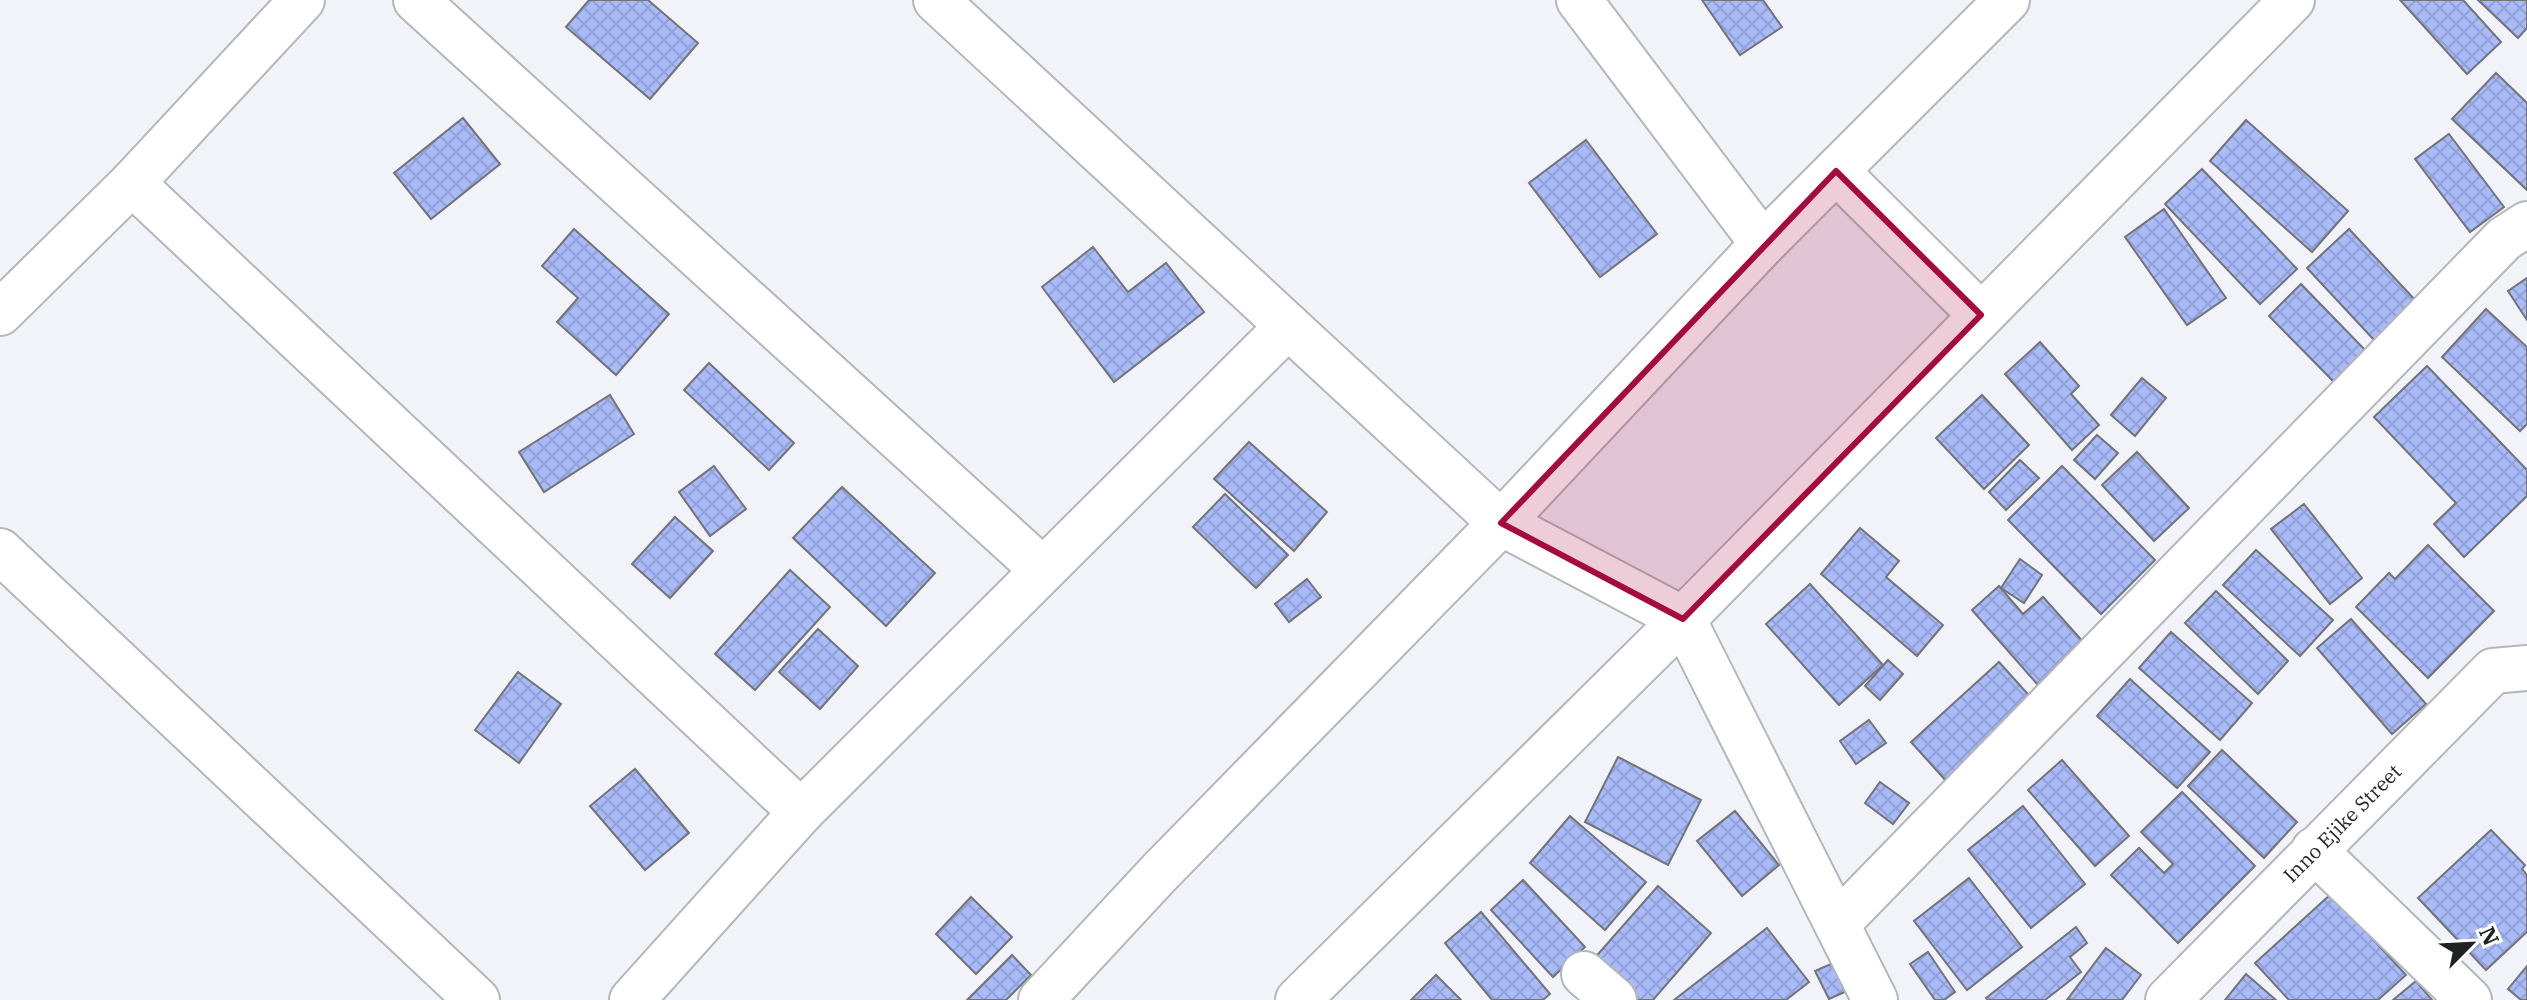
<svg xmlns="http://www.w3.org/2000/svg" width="2527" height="1000" viewBox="0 0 2527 1000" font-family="'IBM Plex Serif',serif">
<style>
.building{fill:url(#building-cross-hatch);stroke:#727479;stroke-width:2}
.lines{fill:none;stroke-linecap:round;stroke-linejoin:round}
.minor-casing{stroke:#b4b6bc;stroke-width:48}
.minor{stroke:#fff;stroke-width:44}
.marked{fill:#a50b3d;fill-opacity:0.2;stroke:#a50b3d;stroke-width:6;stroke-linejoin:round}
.labels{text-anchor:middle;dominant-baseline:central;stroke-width:8;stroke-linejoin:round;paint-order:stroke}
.street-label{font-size:20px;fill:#212224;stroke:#fff}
</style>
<defs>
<pattern id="building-cross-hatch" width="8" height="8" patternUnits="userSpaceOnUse" patternTransform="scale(2)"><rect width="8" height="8" fill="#a9bbf9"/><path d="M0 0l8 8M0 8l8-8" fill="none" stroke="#91a0d5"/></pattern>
</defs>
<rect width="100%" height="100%" fill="#f1f3f9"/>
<g class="building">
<polygon points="589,0 648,0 698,43 650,99 566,27"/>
<polygon points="1702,0 1763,0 1782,27 1740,55"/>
<polygon points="2400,0 2463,0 2501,42 2467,74"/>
<polygon points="2478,0 2527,0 2527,28 2518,38"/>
<polygon points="2496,73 2527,103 2527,190 2452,119"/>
<polygon points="463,118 500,164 431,219 394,173"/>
<polygon points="2246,120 2348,211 2312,252 2210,161"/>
<polygon points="2449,134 2504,207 2470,232 2415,159"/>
<polygon points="1586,140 1657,234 1600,277 1529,183"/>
<polygon points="2202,169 2297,269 2260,304 2165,204"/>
<polygon points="2164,209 2226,298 2187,325 2125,237"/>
<polygon points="574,229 669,314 616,375 557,322 578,298 542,266"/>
<polygon points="2349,229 2417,302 2375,341 2307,268"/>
<polygon points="1093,247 1128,292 1166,263 1204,312 1114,382 1042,287"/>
<polygon points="2527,278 2527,320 2508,291"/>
<polygon points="2301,284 2367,352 2335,383 2269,316"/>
<polygon points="2486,309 2527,347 2527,424 2520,431 2442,357"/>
<polygon points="2040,342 2079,386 2071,394 2099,425 2072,450 2005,374"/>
<polygon points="709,363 794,443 769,470 684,390"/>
<polygon points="2427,366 2527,470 2527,496 2464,557 2434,524 2456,503 2374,417"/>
<polygon points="2142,378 2166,398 2135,436 2111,415"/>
<polygon points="610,395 634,434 544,492 519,452"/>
<polygon points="1982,395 2029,445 1984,489 1936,438"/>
<polygon points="2097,435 2118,453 2095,479 2074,460"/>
<polygon points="1249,442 1327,512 1294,551 1214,479"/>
<polygon points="2137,452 2189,508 2154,541 2102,485"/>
<polygon points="2020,460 2039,478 2006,510 1989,492"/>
<polygon points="714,466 746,509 710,536 679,492"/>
<polygon points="2062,466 2155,560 2101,614 2008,520"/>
<polygon points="842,487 935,573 886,626 793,538"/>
<polygon points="1225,494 1288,555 1256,588 1193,527"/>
<polygon points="2304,504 2362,578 2330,604 2271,529"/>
<polygon points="675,517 713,551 670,598 632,564"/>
<polygon points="1860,528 1899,561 1886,577 1943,625 1917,656 1821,574"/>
<polygon points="2428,545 2494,611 2428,678 2356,607 2389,573 2395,579"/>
<polygon points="2256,550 2333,620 2300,656 2223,585"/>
<polygon points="2020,559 2042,575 2024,603 2001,588"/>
<polygon points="790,570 830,607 755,690 715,654"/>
<polygon points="1307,579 1321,597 1289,622 1275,604"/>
<polygon points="1810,584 1883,665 1839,705 1766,624"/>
<polygon points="1999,586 2023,614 2043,597 2085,644 2038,685 1972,610"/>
<polygon points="2216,591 2288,661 2258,694 2185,623"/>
<polygon points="2351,619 2426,704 2392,734 2317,648"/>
<polygon points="818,629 858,666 820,709 779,672"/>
<polygon points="2171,632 2252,703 2220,740 2139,668"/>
<polygon points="1888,660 1903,674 1880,700 1865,686"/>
<polygon points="1999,662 2035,702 1947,782 1911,742"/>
<polygon points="518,672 561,704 519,763 475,730"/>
<polygon points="2130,679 2210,752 2177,788 2097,716"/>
<polygon points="1869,720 1886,743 1856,764 1840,741"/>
<polygon points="2222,750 2297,822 2264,858 2188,786"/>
<polygon points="1618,757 1701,800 1668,865 1585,822"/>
<polygon points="2062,760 2129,836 2095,866 2028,790"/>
<polygon points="635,769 689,833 645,870 590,806"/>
<polygon points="1880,782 1909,803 1893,824 1865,803"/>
<polygon points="2182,792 2255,866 2178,943 2111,875 2139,848 2164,873 2173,864 2141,832"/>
<polygon points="2023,806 2085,884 2031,928 1968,850"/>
<polygon points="1735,811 1779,865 1742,896 1697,841"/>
<polygon points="1570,816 1646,882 1605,930 1530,863"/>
<polygon points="2491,830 2525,865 2522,869 2527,875 2527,932 2486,970 2418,898"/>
<polygon points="1969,878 2022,947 1967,990 1914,921"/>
<polygon points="1523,880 1585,947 1553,977 1491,910"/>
<polygon points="1658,886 1711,933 1653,1000 1636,1000 1592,961"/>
<polygon points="2331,894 2406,975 2378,1000 2289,1000 2255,963"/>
<polygon points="971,897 1012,937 976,974 936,934"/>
<polygon points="1481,912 1550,994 1543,1000 1492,1000 1445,943"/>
<polygon points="2076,927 2087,943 2070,957 2081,972 2045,1000 1988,1000 1986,998"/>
<polygon points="1767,928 1809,982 1786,1000 1674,1000"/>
<polygon points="2106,948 2141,975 2122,1000 2067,1000"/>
<polygon points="1928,952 1955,992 1944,1000 1935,1000 1910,964"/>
<polygon points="1012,955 1031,975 1006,1000 967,1000"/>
<polygon points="1833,963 1847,991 1829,999 1815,971"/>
<polygon points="2527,966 2527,1000 2521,1000 2508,989"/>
<polygon points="2246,974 2276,1000 2225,1000"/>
<polygon points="1436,975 1461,1000 1411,1000"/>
<polygon points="2416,981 2432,1000 2393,1000"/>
</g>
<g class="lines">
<g class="minor-casing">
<g id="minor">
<polyline points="416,0 1043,570"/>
<polyline points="936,0 1501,523 1683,619 1875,1000"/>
<polyline points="1579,0 1763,244"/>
<polyline points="1836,171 1981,315"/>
<polyline points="132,183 801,812"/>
<polyline points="0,313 132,183 302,0"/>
<polyline points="0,551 477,1000"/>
<polyline points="2314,850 2469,1000"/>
<polyline points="1837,924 2504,239 2527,224"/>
<polyline points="1584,974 1614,1000"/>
<polyline points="632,1000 801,812 1288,326"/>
<polyline points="1041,1000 1159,873 1501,523 1763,244 2007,0"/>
<polyline points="1298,1000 1683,619 2292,0"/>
<polyline points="2168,1000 2493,671 2527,668"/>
</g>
</g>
<use href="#minor" class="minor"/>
</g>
<path class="marked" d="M1836,171L1981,315L1683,619L1501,523Z"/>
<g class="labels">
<g class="street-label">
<text transform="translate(2342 823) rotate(-45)">Inno Ejike Street</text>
</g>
</g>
<g transform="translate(2471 944) rotate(66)" stroke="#ffffff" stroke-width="6" paint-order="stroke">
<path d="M0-6L14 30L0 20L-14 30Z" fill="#212224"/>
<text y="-12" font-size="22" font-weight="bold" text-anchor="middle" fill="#212224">N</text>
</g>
</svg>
